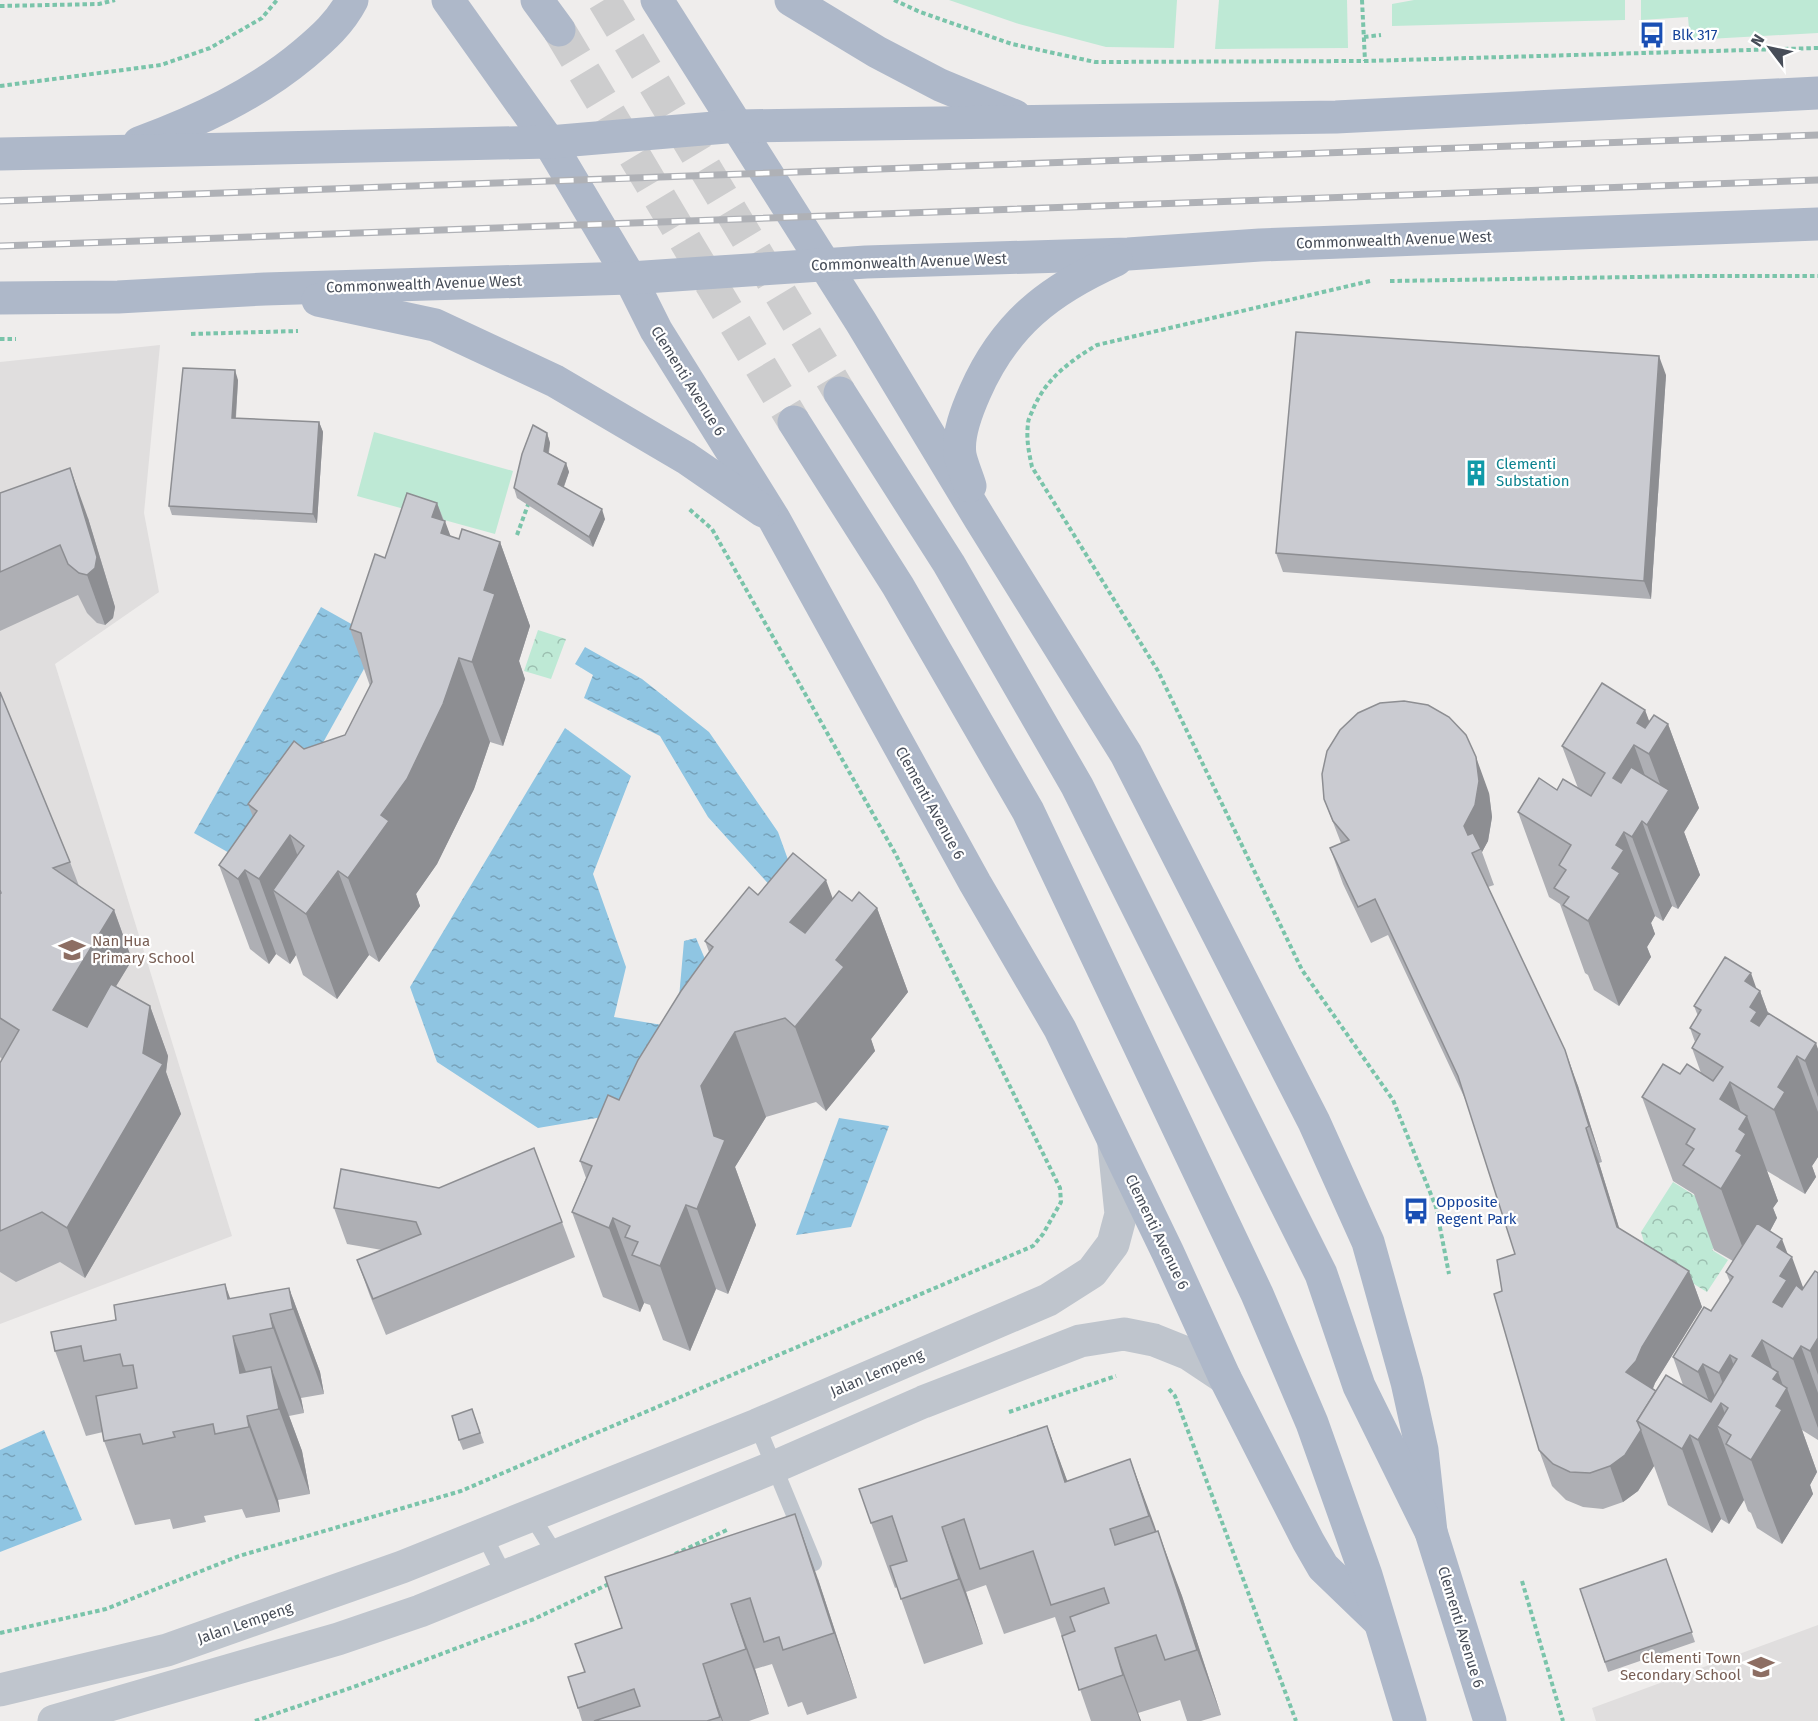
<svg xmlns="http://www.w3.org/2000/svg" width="1818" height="1721" viewBox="0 0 1818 1721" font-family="'Fira Sans',sans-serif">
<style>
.education{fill:#e0dede}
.green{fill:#bee9d5}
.forest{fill:url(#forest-crowns)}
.water{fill:url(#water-ripples)}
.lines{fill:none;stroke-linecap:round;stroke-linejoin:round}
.primary-tunnel{stroke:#cdcdce;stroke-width:33;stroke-dasharray:33 16;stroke-linecap:butt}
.path{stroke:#7ac4aa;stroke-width:4;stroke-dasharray:4.5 3;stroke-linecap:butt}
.service{stroke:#bfc5cd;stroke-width:16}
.minor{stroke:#bfc5cd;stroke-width:33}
.primary{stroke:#aeb8c9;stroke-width:33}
.rail-casing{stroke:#afb1b6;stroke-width:7}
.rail{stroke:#fff;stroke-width:4.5;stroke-dasharray:14;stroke-linecap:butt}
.wall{fill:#aeafb4}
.shaded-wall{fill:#8d8e92}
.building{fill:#cacbd1;stroke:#8d8e92;stroke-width:1.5}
.labels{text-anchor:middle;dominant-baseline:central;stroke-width:4.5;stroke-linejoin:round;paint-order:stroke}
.transit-label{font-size:15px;fill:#164399;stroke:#fff;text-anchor:start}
.street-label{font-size:15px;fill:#474d58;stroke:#fff}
.culture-label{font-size:15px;fill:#0d838f;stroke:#fff;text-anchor:start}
.education-label{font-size:15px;fill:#785e54;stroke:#fff;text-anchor:start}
</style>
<defs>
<pattern id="forest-crowns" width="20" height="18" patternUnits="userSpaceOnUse" patternTransform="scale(1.5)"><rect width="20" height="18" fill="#bee9d5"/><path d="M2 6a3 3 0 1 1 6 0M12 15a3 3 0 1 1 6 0" fill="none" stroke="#9cbfb0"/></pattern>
<pattern id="water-ripples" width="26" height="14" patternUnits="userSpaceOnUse" patternTransform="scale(1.5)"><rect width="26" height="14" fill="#8fc5e2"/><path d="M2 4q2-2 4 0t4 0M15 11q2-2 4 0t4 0" fill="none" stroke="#77a2ba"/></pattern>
</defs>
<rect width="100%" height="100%" fill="#efedec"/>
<g class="education">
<polygon points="160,345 144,513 159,592 55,664 232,1236 0,1324 0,362"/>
<polygon points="1818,1625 1818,1721 1596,1721 1592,1708"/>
</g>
<g class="green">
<polygon points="949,0 1177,0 1174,48 1106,47 1019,24"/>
<polygon points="1219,0 1347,0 1348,48 1215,49"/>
<polygon points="1414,0 1625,0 1625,20 1392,26 1392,4"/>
<polygon points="1641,0 1818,0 1818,33 1690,40 1688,17 1641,20"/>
<polygon points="374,432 513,471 495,534 357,496"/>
</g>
<g class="forest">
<polygon points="538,630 566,639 551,679 524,671"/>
<polygon points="1673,1182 1724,1214 1723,1234 1712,1250 1728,1260 1707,1292 1648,1256 1641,1232"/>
</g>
<g class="water">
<polygon points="321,607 380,640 254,867 194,833"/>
<polygon points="585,647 642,679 709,732 778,832 803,901 791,909 708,817 660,736 584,698 593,675 575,664"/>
<polygon points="565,728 631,776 593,874 626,967 614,1017 662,1025 678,1009 684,941 696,938 726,1008 661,1107 538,1128 437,1062 410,987"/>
<polygon points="839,1118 889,1126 851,1227 796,1235"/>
<polygon points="44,1430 82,1520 0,1552 0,1450"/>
</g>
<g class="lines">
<g class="primary-tunnel">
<polyline points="604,0 840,393"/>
<polyline points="559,30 794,422"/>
</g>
<g class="path">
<polyline points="894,0 920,12 1012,44 1095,62 1365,61 1818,48"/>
<polyline points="1362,0 1365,61"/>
<polyline points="0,6 99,4 115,0"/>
<polyline points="1364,37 1381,35"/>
<polyline points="0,86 161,65 210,48 262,18 277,0"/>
<path d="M1370,281L1097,345C1070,361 1047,378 1034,407C1032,413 1028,418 1028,424C1026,439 1029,453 1032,467L1158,671L1302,970L1393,1100L1436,1207L1449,1274"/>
<polyline points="1390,281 1696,276 1818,276"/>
<polyline points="191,334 298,331"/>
<polyline points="0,339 16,339"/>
<polyline points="517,535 529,502"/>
<polyline points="1169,1389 1175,1396 1296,1721"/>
<polyline points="1009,1412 1116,1376"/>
<polyline points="675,1554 729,1529"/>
<polyline points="1522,1581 1563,1721"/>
<polyline points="0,1633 106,1609 239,1556 461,1491 1033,1246 1043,1234 1061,1202 1060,1188 895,853 712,529 688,508"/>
<polyline points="255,1721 359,1685 534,1619 611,1583"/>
</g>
<g class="service">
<polyline points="757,1425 814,1563"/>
<polyline points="531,1515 556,1555"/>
<polyline points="483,1533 504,1575"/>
</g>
<g class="minor">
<polyline points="0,1690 167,1650 402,1567 757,1425 1048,1300 1092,1272 1113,1244 1121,1214 1114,1145"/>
<polyline points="54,1721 338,1639 420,1611 774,1467 923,1402 1080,1341 1124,1334 1154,1340 1189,1354 1225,1378"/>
</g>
<g class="primary">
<polyline points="448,0 549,142 630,278 656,330 774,519 975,883 1060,1029 1168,1253 1225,1378 1308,1541 1323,1567 1379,1621"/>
<polyline points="537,0 559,30"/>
<polyline points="657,0 861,322 980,519 1126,754 1314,1122 1368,1242 1407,1382 1422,1450 1431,1532"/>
<polyline points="791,0 877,52 940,85 1015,116"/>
<path d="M139,143C198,121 255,95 304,54C323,38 340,23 352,0"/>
<polyline points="0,154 549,142 738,126 1336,117 1818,93"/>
<polyline points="0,298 118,297 265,289 630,278 866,262 1128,254 1260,245 1818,224"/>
<polyline points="318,300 435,325 555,381 686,458 763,511"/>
<polyline points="840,393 949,564 1077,786 1321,1274 1359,1386 1431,1532 1490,1721"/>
<polyline points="794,422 898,586 1028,811 1257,1294 1312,1423 1366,1575 1410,1721"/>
<path d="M970,486C967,476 962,465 960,455C957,435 967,410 975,392C1005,324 1049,290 1116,260"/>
</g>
<g class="rail-casing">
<g id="rail">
<polyline points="0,201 1818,135"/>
<polyline points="0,246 1818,180"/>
</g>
</g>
<use href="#rail" class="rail"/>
</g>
<g class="wall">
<polygon points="1666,375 1651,599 1283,572 1276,553"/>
<polygon points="238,380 236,418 319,422 323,432 317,523 172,515 169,506"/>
<polygon points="547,433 550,443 549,453 566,463 569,472 564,487 605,519 593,547 517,498 514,488"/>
<polygon points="0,493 88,518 115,607 113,618 105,625 97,623 87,613 78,595 0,631"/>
<polygon points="437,503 450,536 459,539 500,542 530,626 519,661 525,679 503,746 490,742 474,789 437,864 416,894 420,906 379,962 369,955 337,999 303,975 296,955 290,964 276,954 269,964 250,949 219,865 253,817 248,804 304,749 345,735 370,686 350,629 385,558"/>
<polygon points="0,692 70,862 79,886 114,910 132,960 116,986 150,1006 168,1056 166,1072 181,1114 85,1278 60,1262 16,1282 0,1272 0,1063 2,1059 0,1057"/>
<polygon points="1645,710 1649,722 1668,724 1699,808 1684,832 1700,875 1678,909 1672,906 1663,921 1655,916 1651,923 1655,934 1647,947 1651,957 1619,1006 1594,990 1588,975 1585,973 1560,904 1549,897 1518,812 1557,790 1578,788 1562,746"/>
<polygon points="1489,793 1492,817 1488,841 1482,852 1494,885 1488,887 1578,1086 1602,1162 1599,1163 1619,1228 1689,1271 1702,1307 1655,1383 1653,1389 1656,1391 1683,1385 1673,1357 1711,1311 1730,1282 1726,1272 1733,1261 1714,1250 1694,1194 1673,1181 1642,1097 1680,1074 1701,1073 1692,1048 1695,1042 1690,1028 1698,1016 1694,1006 1756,988 1760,991 1768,1013 1818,1049 1818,1157 1812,1166 1816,1177 1805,1194 1767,1171 1778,1201 1773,1208 1777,1218 1770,1231 1788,1254 1803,1288 1818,1273 1818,1440 1802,1430 1817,1472 1810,1485 1813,1494 1782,1544 1757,1528 1751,1513 1748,1511 1744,1500 1729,1524 1721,1519 1712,1533 1668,1505 1654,1466 1638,1491 1623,1502 1603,1509 1583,1507 1566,1500 1552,1486 1539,1450 1502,1291 1515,1254 1466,1101 1388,935 1371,943 1343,884 1330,848 1341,843 1324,799"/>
<polygon points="758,895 833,899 852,901 877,908 908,992 871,1039 875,1051 826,1111 816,1102 766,1117 735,1167 756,1225 728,1294 716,1289 690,1351 663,1340 650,1305 644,1303 640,1312 603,1297 572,1212 586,1178 580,1161 619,1100 709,952 705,941"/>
<polygon points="334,1208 562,1222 575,1257 386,1335 370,1296 357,1260 382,1250 347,1244"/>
<polygon points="289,1288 320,1372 324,1394 301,1398 304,1413 289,1416 302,1451 310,1494 278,1500 280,1512 246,1518 242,1509 204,1516 206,1522 173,1529 170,1519 135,1525 104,1441 103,1432 86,1436 55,1351 116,1320"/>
<polygon points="472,1409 484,1443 463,1450 459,1440"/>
<polygon points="1047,1426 1067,1481 1130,1459 1156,1532 1182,1596 1221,1715 1201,1721 1187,1721 1180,1700 1138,1713 1141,1721 1091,1721 1055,1617 1004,1634 986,1585 966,1592 983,1644 924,1664 897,1587 895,1588 871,1523"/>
<polygon points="1666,1559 1695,1642 1608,1672 1580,1589"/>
<polygon points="818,1579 857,1698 807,1715 802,1702 788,1707 772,1664 755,1669 769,1714 749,1721 582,1721 578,1708 585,1672 575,1644"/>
</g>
<g class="shaded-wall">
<polygon points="1659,356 1666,375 1651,599 1644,581"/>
<polygon points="235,370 238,380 235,427 232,418"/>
<polygon points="319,422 323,432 317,523 313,514"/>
<polygon points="547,433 550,443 547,460 544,451"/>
<polygon points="566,463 569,472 561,494 558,484"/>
<polygon points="70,468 88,518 115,607 113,618 105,625 87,575"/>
<polygon points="437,503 444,523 445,521 476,605 432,517"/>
<polygon points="602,509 605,519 593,547 589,537"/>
<polygon points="500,542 530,626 519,661 525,679 503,746 472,662 484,590"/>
<polygon points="459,658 490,742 474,789 437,864 416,894 420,906 379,962 348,878 381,815"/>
<polygon points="1645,710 1657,742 1668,724 1699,808 1684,832 1700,875 1678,909 1647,825 1642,821 1672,906 1663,921 1632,837 1613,778 1634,745 1657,809 1665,797 1637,723"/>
<polygon points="1476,757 1489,793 1492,817 1488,841 1482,852 1481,849 1473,853 1464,826"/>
<polygon points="1624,832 1655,916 1651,923 1655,934 1647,947 1651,957 1619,1006 1588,921 1612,868 1616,845"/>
<polygon points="290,835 315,903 338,871 369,955 337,999 306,914 273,890 296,955 290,964 259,879"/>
<polygon points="245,870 276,954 269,964 238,879"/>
<polygon points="826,880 849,943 877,908 908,992 871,1039 875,1051 826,1111 795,1027 790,922"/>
<polygon points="114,910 132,960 71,1060 53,1010"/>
<polygon points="1751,973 1758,993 1760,991 1789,1070 1797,1056 1818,1112 1818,1157 1812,1166 1816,1177 1805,1194 1774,1110 1751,1021 1745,981"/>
<polygon points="150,1006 168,1056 166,1072 181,1114 85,1278 67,1228 143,1053"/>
<polygon points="735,1032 766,1117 735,1167 756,1225 728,1294 697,1209 714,1136 701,1086"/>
<polygon points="1816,1043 1818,1049 1818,1097 1805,1061"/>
<polygon points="1565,1050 1578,1086 1602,1162 1589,1126"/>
<polygon points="1730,1082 1744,1121 1747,1116 1778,1201 1773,1208 1777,1218 1770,1231 1752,1273 1721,1189 1720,1099"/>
<polygon points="1586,1128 1599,1163 1630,1263 1617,1227"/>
<polygon points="686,1205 716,1289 690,1351 660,1266"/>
<polygon points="613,1218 644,1303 640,1312 609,1228"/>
<polygon points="1782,1239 1790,1260 1792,1257 1818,1328 1818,1375 1810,1351 1801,1346 1818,1393 1818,1428 1793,1359 1773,1302 1780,1276 1777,1247"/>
<polygon points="1689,1271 1702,1307 1655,1383 1649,1397 1626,1372"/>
<polygon points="225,1284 243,1334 228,1299"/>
<polygon points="289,1288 320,1372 324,1394 293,1309"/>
<polygon points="270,1314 301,1398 304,1413 273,1328"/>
<polygon points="233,1336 261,1413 240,1373"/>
<polygon points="1762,1340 1775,1376 1778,1372 1785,1391 1787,1388 1817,1472 1810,1485 1813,1494 1782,1544 1751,1460 1752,1356"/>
<polygon points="1730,1355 1761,1439 1749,1458 1719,1373"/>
<polygon points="1703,1364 1719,1407 1721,1403 1739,1452 1731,1435 1717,1426 1744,1500 1729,1524 1698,1440 1714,1415 1698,1372"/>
<polygon points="271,1367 302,1451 310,1494 279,1409"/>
<polygon points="247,1416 278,1500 280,1512 249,1427"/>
<polygon points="1047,1426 1071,1491 1065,1482"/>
<polygon points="1641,1430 1654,1466 1638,1491 1623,1502 1610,1466"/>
<polygon points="1690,1435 1721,1519 1712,1533 1682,1449"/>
<polygon points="1130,1459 1154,1524 1173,1581 1149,1516"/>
<polygon points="795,1514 818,1579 857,1698 834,1633"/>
<polygon points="942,1527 966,1592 983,1644 959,1579"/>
<polygon points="1158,1531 1182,1596 1221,1715 1197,1650"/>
<polygon points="731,1604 755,1669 769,1714 746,1649"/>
<polygon points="1115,1648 1141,1721 1140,1721 1123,1675"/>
<polygon points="703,1664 723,1721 722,1721"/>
</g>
<g class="building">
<polygon points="1296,332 1659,356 1644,581 1276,553"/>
<polygon points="183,368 235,370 232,418 319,422 313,514 169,506"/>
<polygon points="533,425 547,433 544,451 566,463 558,484 602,509 589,537 514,488 522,454"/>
<polygon points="70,468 97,557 95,568 87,575 79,573 68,564 60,545 0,572 0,493"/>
<polygon points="407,493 437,503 432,517 445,521 441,533 459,539 462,529 500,542 484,590 495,594 472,662 459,658 443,704 407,779 381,815 389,821 348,878 338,871 306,914 273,890 304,846 290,835 259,879 245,870 238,879 219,865 257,811 248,804 294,741 304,749 345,735 372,682 361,633 350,629 375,554 385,558"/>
<polygon points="1602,683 1645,710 1637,723 1645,728 1654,715 1668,724 1649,754 1634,745 1613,778 1621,783 1631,767 1669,790 1647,825 1642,821 1632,837 1624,832 1616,845 1624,850 1612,868 1620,873 1588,921 1563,905 1569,897 1554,888 1566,870 1559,865 1571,845 1518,812 1539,778 1557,790 1563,779 1591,796 1605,773 1562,746"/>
<polygon points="0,692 70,862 53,868 114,910 53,1010 87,1027 111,984 150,1006 143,1053 163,1064 67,1228 42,1212 0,1231 0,1063 19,1030 0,1018 0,894 1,893 0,890"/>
<polygon points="1404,701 1428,705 1449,717 1466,735 1476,757 1479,781 1475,805 1464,826 1468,835 1473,833 1481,849 1472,853 1565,1050 1589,1126 1586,1128 1617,1227 1689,1271 1642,1347 1636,1361 1626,1372 1656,1391 1637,1421 1641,1430 1625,1455 1610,1466 1590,1473 1570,1472 1553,1464 1539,1450 1494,1294 1502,1291 1497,1260 1515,1254 1458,1076 1375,899 1358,907 1330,848 1349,840 1333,821 1324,799 1322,774 1327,751 1340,730 1358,713 1380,703"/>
<polygon points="793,853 826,880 790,922 805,933 839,891 852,901 859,892 877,908 836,960 844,967 795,1027 785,1018 735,1032 701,1086 714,1136 725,1140 697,1209 686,1205 660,1266 632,1255 638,1242 625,1237 630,1226 613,1218 609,1228 572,1212 592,1166 580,1161 608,1095 619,1100 638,1060 681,991 713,947 705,941 749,887 758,895"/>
<polygon points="1725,957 1751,973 1745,981 1760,991 1750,1007 1757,1012 1751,1021 1759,1026 1768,1013 1816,1043 1805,1061 1797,1056 1778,1087 1785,1092 1774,1110 1730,1082 1720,1099 1747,1116 1739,1129 1746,1134 1736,1151 1742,1155 1721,1189 1683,1165 1694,1149 1686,1144 1695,1129 1642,1097 1663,1064 1680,1074 1687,1064 1713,1081 1723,1067 1692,1048 1700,1034 1690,1028 1701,1010 1694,1006"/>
<polygon points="534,1148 562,1222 373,1299 357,1260 421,1234 416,1222 334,1208 341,1169 439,1188"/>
<polygon points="1757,1223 1782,1239 1777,1247 1792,1257 1780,1276 1787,1280 1773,1302 1782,1307 1796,1285 1802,1290 1815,1271 1818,1273 1818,1338 1810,1351 1801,1346 1793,1359 1762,1340 1752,1356 1778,1372 1773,1379 1787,1388 1776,1406 1782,1410 1751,1460 1726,1444 1731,1435 1717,1426 1728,1408 1721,1403 1698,1440 1690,1435 1682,1449 1637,1421 1666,1375 1711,1402 1737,1359 1730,1355 1719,1373 1703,1364 1698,1372 1673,1357 1704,1307 1711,1311 1733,1277 1726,1272"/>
<polygon points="225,1284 228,1299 289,1288 293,1309 270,1314 273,1328 233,1336 240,1373 271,1367 279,1409 247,1416 249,1427 215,1434 213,1424 173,1432 175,1437 143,1444 140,1434 104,1441 96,1396 137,1388 133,1365 123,1366 120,1354 84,1361 81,1346 55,1351 51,1332 116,1320 114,1305"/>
<polygon points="472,1409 480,1433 459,1440 452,1416"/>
<polygon points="1047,1426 1065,1482 1130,1459 1149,1516 1110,1529 1115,1545 1158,1531 1197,1650 1165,1660 1156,1635 1115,1648 1123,1675 1079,1690 1062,1636 1075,1631 1070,1617 1109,1603 1104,1588 1051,1605 1033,1551 980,1569 964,1519 942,1527 959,1579 901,1599 890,1566 907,1561 892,1516 871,1523 859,1489"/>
<polygon points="795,1514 834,1633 783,1650 779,1637 764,1642 750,1598 731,1604 746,1649 703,1664 720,1717 707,1721 594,1721 640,1706 634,1689 578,1708 568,1677 585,1672 575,1644 622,1628 605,1577"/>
<polygon points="1666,1559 1692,1632 1605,1662 1580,1589"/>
</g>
<defs>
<g id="bus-bare" transform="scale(2.07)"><path d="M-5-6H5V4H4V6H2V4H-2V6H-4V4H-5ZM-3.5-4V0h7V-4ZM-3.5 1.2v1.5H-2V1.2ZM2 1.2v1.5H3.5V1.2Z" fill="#1a4fb4" stroke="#fff" stroke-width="2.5" paint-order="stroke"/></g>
<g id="building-bare" transform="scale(2.07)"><path d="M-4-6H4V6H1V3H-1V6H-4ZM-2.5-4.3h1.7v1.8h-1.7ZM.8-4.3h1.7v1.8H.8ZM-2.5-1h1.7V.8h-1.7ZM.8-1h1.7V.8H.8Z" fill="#0f9aa8" stroke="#fff" stroke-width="2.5" paint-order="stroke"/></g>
<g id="school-bare" transform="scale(2.07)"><path d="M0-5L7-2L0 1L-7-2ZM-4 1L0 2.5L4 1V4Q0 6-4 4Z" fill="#8d6e63" stroke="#fff" stroke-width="2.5" paint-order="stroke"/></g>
</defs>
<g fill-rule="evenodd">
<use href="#bus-bare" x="1652" y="35"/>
<use href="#building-bare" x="1476" y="473"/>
<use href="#school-bare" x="72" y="950"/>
<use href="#bus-bare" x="1416" y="1211"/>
<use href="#school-bare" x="1761" y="1667"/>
</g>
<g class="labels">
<g class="transit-label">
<text x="1672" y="35">Blk 317</text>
<text x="1436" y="1202">Opposite<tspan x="1436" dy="17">Regent Park</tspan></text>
</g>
<g class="street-label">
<text transform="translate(1394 240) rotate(-2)">Commonwealth Avenue West</text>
<text transform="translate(909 262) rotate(-2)">Commonwealth Avenue West</text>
<text transform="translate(424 284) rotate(-2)">Commonwealth Avenue West</text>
<text transform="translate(688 381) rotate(58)">Clementi Avenue 6</text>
<text transform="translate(930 803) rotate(61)">Clementi Avenue 6</text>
<text transform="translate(1157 1232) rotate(64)">Clementi Avenue 6</text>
<text transform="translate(877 1373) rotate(-23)">Jalan Lempeng</text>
<text transform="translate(245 1623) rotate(-19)">Jalan Lempeng</text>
<text transform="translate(1461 1627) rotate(73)">Clementi Avenue 6</text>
</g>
<g class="culture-label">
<text x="1496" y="464">Clementi<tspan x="1496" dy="17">Substation</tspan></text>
</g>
<g class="education-label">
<text x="92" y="941">Nan Hua<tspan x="92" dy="17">Primary School</tspan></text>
<text x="1741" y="1658" text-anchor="end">Clementi Town<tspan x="1741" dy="17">Secondary School</tspan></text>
</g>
</g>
<g transform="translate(1770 48) rotate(302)" stroke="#ffffff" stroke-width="4.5" paint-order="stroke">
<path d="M0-4.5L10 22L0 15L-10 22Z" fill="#474d58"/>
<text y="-9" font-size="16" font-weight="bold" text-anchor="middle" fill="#474d58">N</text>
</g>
</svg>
